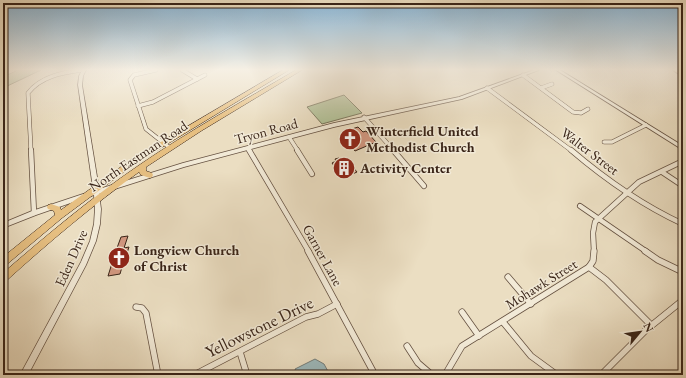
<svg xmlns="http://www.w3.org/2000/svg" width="686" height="378" viewBox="0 0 686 378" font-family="'EB Garamond',serif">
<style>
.green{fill:#b2c298;stroke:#767358}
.water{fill:#9cb9bd;stroke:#747d7b}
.building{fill:#d39881;stroke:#392418}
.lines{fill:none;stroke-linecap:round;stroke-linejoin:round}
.minor-far2-casing{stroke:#665242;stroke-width:4.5}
.minor-far1-casing{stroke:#665242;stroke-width:6}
.minor-casing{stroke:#665242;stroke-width:7}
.tertiary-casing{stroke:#665242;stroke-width:1.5}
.primary-casing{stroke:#392418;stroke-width:1}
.trunk-casing{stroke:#392418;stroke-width:2}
.minor-far2{stroke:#f2ead7;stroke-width:3.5}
.minor-far1{stroke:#f2ead7;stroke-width:4.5}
.minor{stroke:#f2ead7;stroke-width:5.5}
.tertiary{fill:#f2ead7;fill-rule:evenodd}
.primary{fill:#e6bf81;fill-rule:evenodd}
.trunk{fill:#e6bf81;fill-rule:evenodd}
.labels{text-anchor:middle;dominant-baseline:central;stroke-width:3;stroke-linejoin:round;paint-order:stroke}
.street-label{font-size:14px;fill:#392418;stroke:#f2ead7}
.poi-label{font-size:14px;font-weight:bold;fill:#392418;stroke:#f2ead7;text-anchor:start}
.near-street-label{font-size:17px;fill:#392418;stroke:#f2ead7}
</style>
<rect width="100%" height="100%" fill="#ebdec2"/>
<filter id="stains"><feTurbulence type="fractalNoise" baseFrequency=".005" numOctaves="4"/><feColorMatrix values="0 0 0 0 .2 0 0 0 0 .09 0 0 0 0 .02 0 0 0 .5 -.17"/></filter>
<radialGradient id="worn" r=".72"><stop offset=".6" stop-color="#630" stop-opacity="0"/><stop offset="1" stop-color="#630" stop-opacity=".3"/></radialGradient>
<g class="green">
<polygon points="18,70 41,70 3,88 3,77"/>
<polygon points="344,95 362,113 322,124 307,107"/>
</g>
<polygon class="water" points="315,359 324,364 330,375 295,375 296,372 295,369"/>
<g class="building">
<polygon points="358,127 363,132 366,131 376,142 355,151 344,137 356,133 352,129"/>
<polygon points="339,158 340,159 345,158 357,172 343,178 332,163 336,161 335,159"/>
<polygon points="128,236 124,248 129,247 126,256 128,255 127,260 124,260 120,274 108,276 113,260 109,260 113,249 117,248 121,237"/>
</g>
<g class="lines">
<g class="minor-far2-casing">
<g id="minor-far2">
<polyline points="156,70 134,75 130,80 146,129 170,148"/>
<polyline points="182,70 197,79"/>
<polyline points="523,75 573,112 581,113 588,109"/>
<polyline points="487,88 572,151"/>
<polyline points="541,88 552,84"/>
<polyline points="138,106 153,102 205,75"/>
<polyline points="364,117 394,151"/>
<polyline points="289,137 298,151"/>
<polyline points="604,142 612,142 646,125"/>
<polyline points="248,148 250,151"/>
<path d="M31,151L28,93C41,76 62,73 82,70"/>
</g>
</g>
<g class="minor-far1-casing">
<g id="minor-far1">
<polyline points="31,150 34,213"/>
<polyline points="249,150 309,252"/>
<polyline points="297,150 312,174"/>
<polyline points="393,150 424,186"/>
<path d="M571,150C605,179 642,205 683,224"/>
<polyline points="662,172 683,186"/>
<polyline points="580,206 647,252"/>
<polyline points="594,252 593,233 595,222 639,182 683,161"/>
</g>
</g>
<g class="minor-casing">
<g id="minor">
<polyline points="308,251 375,375"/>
<polyline points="645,251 658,260 683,272"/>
<polyline points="589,267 606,280 651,325"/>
<polyline points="508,277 531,304"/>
<polyline points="136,307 142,308 146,313 158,375"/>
<polyline points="462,312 479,336"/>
<polyline points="503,322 531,356 557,375"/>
<polyline points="407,346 418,363 432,375"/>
<polyline points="240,352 247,375"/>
<polyline points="194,375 306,317 318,314 337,304"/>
<polyline points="445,375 462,346 589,267 593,261 594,251"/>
<polyline points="601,375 646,330 683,300"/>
</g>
</g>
<g class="tertiary-casing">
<g id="tertiary">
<polygon points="82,70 86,70 83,76 82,85 99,189 183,163 334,123 459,97 534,70 539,70 462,99 334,127 184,167 99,194 101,209 100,224 96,241 86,265 28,375 20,375 81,262 90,241 94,224 95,209 94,195 91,196 89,196 88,194 89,192 94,191 93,188 78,85 79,76"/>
<polygon points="556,70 560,70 683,146 683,150"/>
<polygon points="83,194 85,194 86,196 85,198 36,215 3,228 3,223 32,211"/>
</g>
</g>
<g class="primary-casing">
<g id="primary">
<polygon points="283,70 289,70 136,163 62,218 6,265 3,266 3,257 55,215 54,211 48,209 47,207 48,205 51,204 60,207 61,210 132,159"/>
<path d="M296,70H302L201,131L146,167V171L152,173L153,175L152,177L150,178L141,175L139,172C93,205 49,242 6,281L3,282V273C47,235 91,198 138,166C189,131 243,101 296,70Z"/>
</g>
</g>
<g class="trunk-casing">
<polygon id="trunk" points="673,70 679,70 683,72 683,77"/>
</g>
<use href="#minor-far2" class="minor-far2"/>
<use href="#minor-far1" class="minor-far1"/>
<use href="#minor" class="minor"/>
<use href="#tertiary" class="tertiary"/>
<use href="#primary" class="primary"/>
<use href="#trunk" class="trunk"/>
</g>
<linearGradient id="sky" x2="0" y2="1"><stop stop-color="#89b6d7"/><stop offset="0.57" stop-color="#f6f0e4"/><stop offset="1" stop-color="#f6f0e4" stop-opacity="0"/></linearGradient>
<rect width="686" height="122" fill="url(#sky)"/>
<defs>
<g id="church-disc" transform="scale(1.15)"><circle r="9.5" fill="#8f2418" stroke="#f2ead7"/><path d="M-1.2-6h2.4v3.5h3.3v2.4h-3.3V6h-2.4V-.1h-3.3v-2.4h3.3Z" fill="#fff"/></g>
<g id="building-disc" transform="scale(1.15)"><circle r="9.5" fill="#8f2418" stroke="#f2ead7"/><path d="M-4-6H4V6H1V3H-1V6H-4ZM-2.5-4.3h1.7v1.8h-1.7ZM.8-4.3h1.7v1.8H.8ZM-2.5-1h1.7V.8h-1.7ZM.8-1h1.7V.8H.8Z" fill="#fff"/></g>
</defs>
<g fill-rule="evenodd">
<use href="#church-disc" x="350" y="139"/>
<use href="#building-disc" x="344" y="168"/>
<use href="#church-disc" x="119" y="258"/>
</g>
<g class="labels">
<g class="street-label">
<text transform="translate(266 131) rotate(-15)">Tryon Road</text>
<text transform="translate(590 151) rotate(37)">Walter Street</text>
<text transform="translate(138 156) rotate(-34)">North Eastman Road</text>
<text transform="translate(323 255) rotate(61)">Garner Lane</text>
<text transform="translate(71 258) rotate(-66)">Eden Drive</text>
<text transform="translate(541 284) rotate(-32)">Mohawk Street</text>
</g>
<g class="poi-label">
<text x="366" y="131">Winterfield United<tspan x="366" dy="16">Methodist Church</tspan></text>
<text x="360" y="168">Activity Center</text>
<text x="134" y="250">Longview Church<tspan x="134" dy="16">of Christ</tspan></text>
</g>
<g class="near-street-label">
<text transform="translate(259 327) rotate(-26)">Yellowstone Drive</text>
</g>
</g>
<rect width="686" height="378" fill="none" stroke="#ebdec2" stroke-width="16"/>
<rect x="4" y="4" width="678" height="370" fill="none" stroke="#392418" stroke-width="2"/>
<rect x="8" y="8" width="670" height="362" fill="none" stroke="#392418"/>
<g transform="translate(640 332) rotate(61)" stroke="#f2ead7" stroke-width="3" paint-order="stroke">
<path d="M0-3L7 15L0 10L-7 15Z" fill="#392418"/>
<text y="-6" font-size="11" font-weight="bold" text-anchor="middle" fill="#392418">N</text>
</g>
<rect width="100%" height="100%" filter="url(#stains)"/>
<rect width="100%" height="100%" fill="url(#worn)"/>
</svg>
